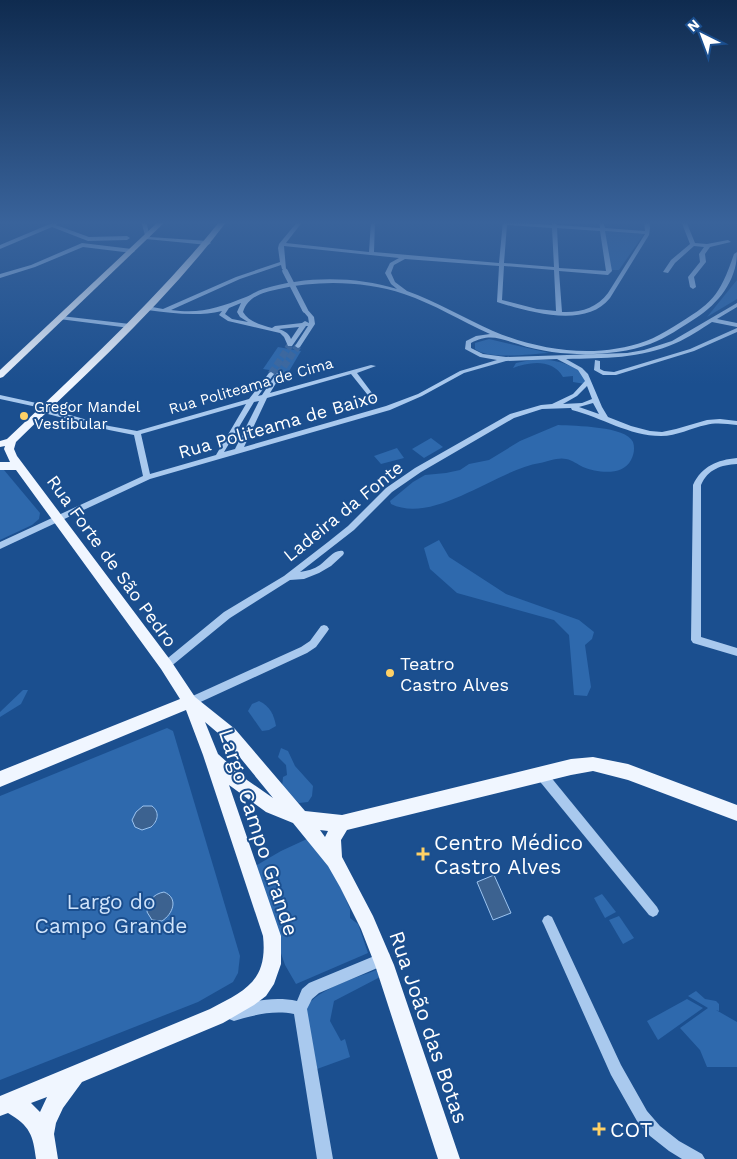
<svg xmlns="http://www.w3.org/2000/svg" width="737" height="1159" viewBox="0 0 737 1159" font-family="'Work Sans',sans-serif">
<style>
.green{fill:#2e69ad}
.water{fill:#3c6290;stroke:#9cc4f0}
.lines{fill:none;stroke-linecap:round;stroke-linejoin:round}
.minor-tunnel{stroke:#3d69a0;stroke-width:7;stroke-dasharray:7 3;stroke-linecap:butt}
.minor{fill:#a9c9ee;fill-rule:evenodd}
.major{fill:#f0f6ff;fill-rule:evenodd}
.minor-bridge{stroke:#a9c9ee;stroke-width:5.5}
.poi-dot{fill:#ffd166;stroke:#1b4f8f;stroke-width:2}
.labels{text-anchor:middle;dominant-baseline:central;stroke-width:4;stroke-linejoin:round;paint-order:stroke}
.far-street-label{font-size:15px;fill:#fff;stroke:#1b4f8f}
.far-poi-label{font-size:15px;fill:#fff;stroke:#1b4f8f;text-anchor:start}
.street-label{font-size:18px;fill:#fff;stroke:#1b4f8f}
.poi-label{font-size:18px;fill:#fff;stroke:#1b4f8f;text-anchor:start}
.near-street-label{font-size:21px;fill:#fff;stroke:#1b4f8f}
.near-poi-label{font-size:21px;fill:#fff;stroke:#1b4f8f;text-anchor:start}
.near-park-label{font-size:21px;fill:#cfe3fa;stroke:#1b4f8f}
</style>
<rect width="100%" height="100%" fill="#1b4f8f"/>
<g class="green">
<polygon points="603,231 644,234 619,270 611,270"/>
<polygon points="737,280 737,299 707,317"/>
<path d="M489,339L549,353C531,354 489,360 475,349V343Z"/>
<polygon points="278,347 301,351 288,373 263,369"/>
<path d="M531,360C553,359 562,361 582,372L586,382L585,384L573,382V376L563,377C552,358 529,362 513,368L516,363Z"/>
<path d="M558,425C575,426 626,426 633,442C635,448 634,454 631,460C623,476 598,473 583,467C578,465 573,460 566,459C559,457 548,461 540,463C496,470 434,525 391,504L390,501L413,482L425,475L446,473L460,470L469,464L489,460L520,441Z"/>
<polygon points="431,438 443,447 424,458 412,449"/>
<polygon points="397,448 404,458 381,464 374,456"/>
<polygon points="0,470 4,470 40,513 39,519 32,525 0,540"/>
<polygon points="439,540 449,557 506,594 579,620 594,632 592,639 585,645 591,687 587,696 574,695 569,635 554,620 457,593 430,569 424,548"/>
<polygon points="23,690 28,690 21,704 0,717 0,712"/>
<path d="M259,701C270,706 274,715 276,726L269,730L262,731L248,711L252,704Z"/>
<polygon points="167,728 173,731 240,956 238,973 233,982 198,1002 0,1080 0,796"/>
<polygon points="281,748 288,751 295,766 313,786 312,796 308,802 299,803 282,787 283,777 287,775 286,765 278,757"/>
<polygon points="307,839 329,861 350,909 350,918 358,924 368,953 296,984 285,965 252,868 281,851"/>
<polygon points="602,894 616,912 605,918 594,898"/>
<polygon points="619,916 634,938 623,944 609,920"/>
<path d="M379,969L382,976L334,1001L330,1021L341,1041L345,1039L350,1057L317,1069L306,1008C316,989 359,977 379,969Z"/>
<polygon points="696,991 705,999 716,1001 719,1004 719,1011 716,1010 737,1022 737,1067 707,1067 700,1050 680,1028 708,1008 688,996"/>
<polygon points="687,999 703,1008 658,1040 647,1021"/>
</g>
<g class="water">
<path d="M143,806H152C160,812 158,821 151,827L142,830L135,827L132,820L136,812Z"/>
<polygon points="494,875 511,913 493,920 477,882"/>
<path d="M164,892C179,898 173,914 162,921L152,920L147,912C148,901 153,894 164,892Z"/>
</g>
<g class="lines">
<g class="minor-tunnel">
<polyline points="271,374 290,345"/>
<polyline points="278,375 298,346"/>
</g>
<g class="minor">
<polygon points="57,221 64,221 56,225 89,237 127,236 130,238 127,240 88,241 52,227 0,249 0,245"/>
<polygon points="141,221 146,221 150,237 208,241 211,243 208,245 146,239"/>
<path d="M298,221H303L286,243L369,252L371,221H375L374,252L499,263L503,221L552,225V221H556L557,225L600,228L599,221H603L605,228L645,231L644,221H649L650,228L649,235L610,298C586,329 529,312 497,302L499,266L405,259L394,265L391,273L395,282L407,291C437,302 464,318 493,331C540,351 597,359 646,341C655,338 664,332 673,327C712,303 719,298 734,254L737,252C737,280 719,303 696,318C682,327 666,338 650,344C619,355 584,356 552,352C541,350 529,348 518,344C500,339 490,333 471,343V348L483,354L506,357L627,353L644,350L672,341L737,303V307L717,319L737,323V327L712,322C701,329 688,338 676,343C641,359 603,358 566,359L582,368L588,374L602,407L608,417L631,426L650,431L662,432L676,429L707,420L720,419L737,421V425C727,424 716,422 706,425C691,428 677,436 661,436C629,436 601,417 572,410L571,408L542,409L514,418L421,472L392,492L354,530L300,572C307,571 314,569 320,565C327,560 334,549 343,551L344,553L343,555L331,566L319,573L304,579L290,580L230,618L169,668L166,669L163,668L161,665L163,662L224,612L284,576L328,542L348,526L386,488L415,468L510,414L541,405L552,404L573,394L585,381L578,370L557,359L506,361L464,373L422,396L390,410L150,479L0,549V542L143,476L134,435L109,430L48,414L37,407L0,399V395L41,404L52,410L109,426L137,431L249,399L269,373L271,372L274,374L258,396L262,395L276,374L278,373L281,375L270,393L371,365L376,366L357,373L375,397V399H371L351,374L267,398L244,447L386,406L418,394L460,371L497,360L480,357L465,349L466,341L476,336L490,334C461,321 434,304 404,294C365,281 319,280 279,289C264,292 248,296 243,312C249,322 261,325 272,328L275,326L302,323L305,321L309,323L308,317L302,310L307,309L314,317L315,324L300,347L298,348L295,346L308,326H306L292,346H288L284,337L280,333L228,321L219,315L222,311C196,317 173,313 147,310L144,308L147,306L163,309L236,277L280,262L278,248L279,244ZM507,225L552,228L554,267L504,263ZM557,228L600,231L606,271L559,268ZM605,231L645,234L608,293C597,308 580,313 562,312L559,271L608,275L612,271ZM284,246L399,258L390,263L385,273L391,284L397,289C355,276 305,276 263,289C257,291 251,295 246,297C218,308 201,314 171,310L240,279L281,265L282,269H286ZM504,266L554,270L556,311L537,309L502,300ZM241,303L237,312L240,317L248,322L232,319L225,314L229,308ZM299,327L291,339C289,333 284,331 279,329ZM587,386L592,399L582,403L563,404L577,396ZM259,401L235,449L224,452L254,402ZM593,403L599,414L579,407ZM246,404L216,455L150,474L141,434Z"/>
<polygon points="681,221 686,221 695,243 707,244 728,240 731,242 710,247 705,254 706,262 694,277 696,287 693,289 690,287 688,277 700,262 699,254 704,247 694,246 675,263 668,273 663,272 671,260 690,244"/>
<polygon points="734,221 737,221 737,224 735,224"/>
<polygon points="82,243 132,249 135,251 132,253 83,247 35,267 0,278 0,274 31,265"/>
<polygon points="61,316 130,324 133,326 130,328 59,319 58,318"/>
<polygon points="737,328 737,332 694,351 616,375 603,375 594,370 595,360 600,361 600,369 604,371 614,372 690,349"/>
<path d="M737,458V464C721,465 708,469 701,485V637L737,648V656L693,643L691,640L693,485C702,466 717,460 737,458Z"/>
<polygon points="324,625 327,626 329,629 327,632 316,647 307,653 194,705 190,707 186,705 185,702 186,699 301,647 310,641 321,626"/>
<polygon points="541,769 545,770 657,907 659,911 657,915 653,917 649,915 537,778 536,774 537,770"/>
<polygon points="548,915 552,917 621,1065 647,1111 660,1126 679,1141 702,1154 705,1159 682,1159 669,1151 650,1136 637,1121 611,1075 544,925 542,921 544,917"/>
<path d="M384,952L389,953L390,958L389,963L319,993L312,999L307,1009L333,1159H317L294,1014C273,1010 254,1015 234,1021L229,1019L227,1014L229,1009C250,1001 274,996 297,1001L302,989L309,983Z"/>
</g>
<g class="major">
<polygon points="159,221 166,221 3,377 0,378 0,370"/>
<path d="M220,221H227C165,303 89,371 16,442L14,449L17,456L171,661L195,697L235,729L305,811L342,815L571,759L593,757L628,764L737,805V821L628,780L593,771L571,775L347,830L341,840L342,857L373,916L394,965L460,1159H438L375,965L361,929L340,887L328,866L293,823L266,812L229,785L281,936V964L274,984L266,996L254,1005L223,1023L82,1082L63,1108L56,1123L54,1134L58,1159H36C33,1135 30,1126 8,1113L0,1116V1096L210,1009C245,991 268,981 263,936L203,755L186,710L0,787V771L180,699L161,669L16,470H0V462H10L4,449L5,446L0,447V441L7,439C81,369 156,300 220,221ZM205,722L225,739L273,798L247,780L218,754ZM320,830L328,831L325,837ZM47,1097L40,1112L31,1103Z"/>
</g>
<polyline class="minor-bridge" points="285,271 305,310"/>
</g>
<linearGradient id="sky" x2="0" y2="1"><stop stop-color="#0f2b4f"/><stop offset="0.58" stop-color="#39639b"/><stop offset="1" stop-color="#39639b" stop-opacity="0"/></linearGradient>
<rect width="737" height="384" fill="url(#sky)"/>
<g class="poi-dot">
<circle cx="24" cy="416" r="5"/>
<circle cx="390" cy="673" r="5"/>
<path d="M420.5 846.5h5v5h5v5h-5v5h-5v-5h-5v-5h5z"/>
<path d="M596.5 1121.5h5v5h5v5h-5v5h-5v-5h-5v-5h5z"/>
</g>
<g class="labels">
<g class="far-street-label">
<text transform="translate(251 386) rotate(-16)">Rua Politeama de Cima</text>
</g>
<g class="far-poi-label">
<text x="34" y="407">Gregor Mandel<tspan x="34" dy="17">Vestibular</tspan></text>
</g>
<g class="street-label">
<text transform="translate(278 424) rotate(-16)">Rua Politeama de Baixo</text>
<text transform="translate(343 511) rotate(-39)">Ladeira da Fonte</text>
<text transform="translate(112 561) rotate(54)">Rua Forte de São Pedro</text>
</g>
<g class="poi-label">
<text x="400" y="663">Teatro<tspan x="400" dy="21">Castro Alves</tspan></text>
</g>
<g class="near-street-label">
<text transform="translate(259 832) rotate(72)">Largo Campo Grande</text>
<text transform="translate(429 1027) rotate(71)">Rua João das Botas</text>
</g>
<g class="near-poi-label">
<text x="434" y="842">Centro Médico<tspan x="434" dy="24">Castro Alves</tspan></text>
<text x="610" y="1129">COT</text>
</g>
<g class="near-park-label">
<text x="111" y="901">Largo do<tspan x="111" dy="24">Campo Grande</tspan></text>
</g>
</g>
<g transform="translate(702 35) rotate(318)" stroke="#1b4f8f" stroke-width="4" paint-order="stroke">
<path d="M0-4L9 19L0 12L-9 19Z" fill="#ffffff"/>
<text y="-8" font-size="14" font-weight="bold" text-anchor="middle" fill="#ffffff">N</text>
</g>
</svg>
